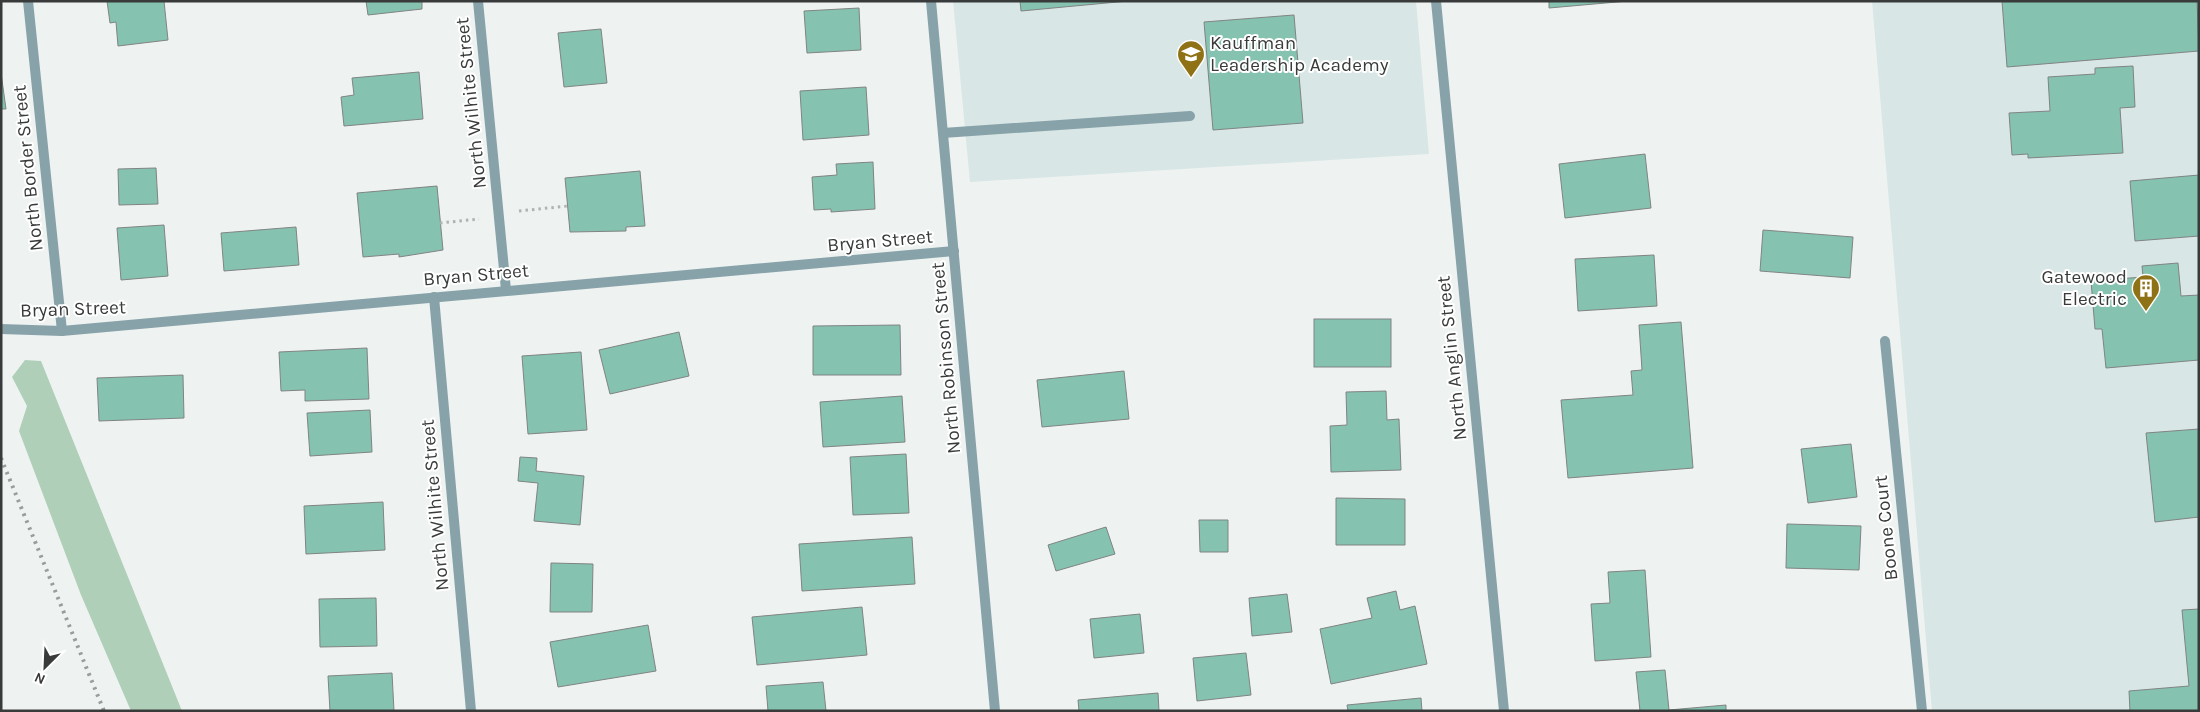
<svg xmlns="http://www.w3.org/2000/svg" width="2200" height="712" viewBox="0 0 2200 712" font-family="Karla,sans-serif">
<style>
.built{fill:#d9e6e6}
.green{fill:#b0cfb8}
.building{fill:#85c2af;stroke:#808483}
.lines{fill:none;stroke-linecap:round;stroke-linejoin:round}
.path{stroke:#afb3b2;stroke-width:3;stroke-dasharray:2.5 4;stroke-linecap:butt}
.service{stroke:#88a2a9;stroke-width:10}
.minor{stroke:#88a2a9;stroke-width:10}
.tertiary{stroke:#88a2a9;stroke-width:10}
.rail{stroke:#999c9c;stroke-width:4;stroke-dasharray:2.5 5;stroke-linecap:butt}
.labels{text-anchor:middle;dominant-baseline:central;stroke-width:4;stroke-linejoin:round;paint-order:stroke}
.poi-label{font-size:19px;fill:#393b3b;stroke:#fff;text-anchor:start}
.street-label{font-size:19px;fill:#393b3b;stroke:#fff}
</style>
<rect width="100%" height="100%" fill="#eef3f2"/>
<g class="built">
<polygon points="953,1 1416,1 1429,154 970,182"/>
<polygon points="1872,1 2199,1 2199,711 1932,711"/>
</g>
<polygon class="green" points="25,360 41,361 182,711 131,711 81,595 19,431 27,406 12,377"/>
<g class="building">
<polygon points="107,1 164,1 168,40 118,46 116,22 110,23"/>
<polygon points="366,1 422,1 422,9 368,15"/>
<polygon points="1020,1 1128,1 1021,11"/>
<polygon points="1549,1 1628,1 1549,8"/>
<polygon points="2002,1 2197,1 2199,51 2007,67"/>
<polygon points="859,8 861,50 807,53 804,11"/>
<polygon points="1294,15 1303,123 1213,130 1204,22"/>
<polygon points="601,29 607,83 564,87 558,33"/>
<polygon points="2133,66 2135,107 2120,108 2123,153 2028,158 2028,154 2012,155 2009,113 2050,111 2048,77 2095,74 2095,68"/>
<polygon points="419,72 423,119 344,126 341,97 354,95 352,78"/>
<polygon points="1,73 6,109 1,109"/>
<polygon points="866,87 869,135 803,140 800,91"/>
<polygon points="1645,154 1651,208 1565,218 1559,164"/>
<polygon points="873,162 875,209 831,212 831,209 814,210 812,177 837,175 836,164"/>
<polygon points="156,168 158,204 119,205 118,169"/>
<polygon points="640,171 645,226 626,227 626,231 570,232 565,178"/>
<polygon points="2199,175 2199,236 2135,241 2130,181"/>
<polygon points="437,186 443,250 399,257 399,254 363,257 357,193"/>
<polygon points="164,225 168,276 121,280 117,228"/>
<polygon points="296,227 299,265 224,271 221,233"/>
<polygon points="1763,230 1853,237 1850,278 1760,271"/>
<polygon points="1654,255 1657,306 1578,311 1575,259"/>
<polygon points="2178,263 2181,296 2199,295 2199,360 2106,368 2102,329 2095,329 2091,281 2143,277 2142,266"/>
<rect x="1314" y="319" width="77" height="48"/>
<polygon points="1681,322 1693,468 1568,478 1561,400 1633,395 1631,371 1642,370 1639,325"/>
<polygon points="900,325 901,375 813,375 813,326"/>
<polygon points="679,332 689,376 610,394 599,350"/>
<polygon points="367,348 369,399 305,401 305,390 281,391 279,352"/>
<polygon points="581,352 587,430 528,434 522,356"/>
<polygon points="1124,371 1129,419 1042,427 1037,380"/>
<polygon points="183,375 184,418 99,421 97,378"/>
<polygon points="1386,391 1387,420 1399,419 1401,470 1331,472 1330,426 1347,425 1346,392"/>
<polygon points="902,396 905,442 823,447 820,402"/>
<polygon points="370,410 372,452 310,456 307,413"/>
<polygon points="2199,429 2199,517 2155,522 2146,433"/>
<polygon points="1851,444 1857,497 1808,503 1801,449"/>
<polygon points="906,454 909,513 853,515 850,457"/>
<polygon points="520,457 537,458 536,471 584,476 580,525 534,521 538,483 518,481"/>
<polygon points="1336,498 1405,499 1405,545 1336,545"/>
<polygon points="383,502 385,550 306,554 304,506"/>
<polygon points="1199,520 1228,520 1228,552 1200,552"/>
<polygon points="1787,524 1861,526 1859,570 1786,568"/>
<polygon points="1106,527 1115,554 1056,571 1048,545"/>
<polygon points="912,537 915,584 802,591 799,544"/>
<polygon points="551,563 593,564 592,612 550,612"/>
<polygon points="1645,570 1651,657 1595,661 1591,604 1610,603 1608,572"/>
<polygon points="1396,591 1400,610 1415,606 1427,664 1331,684 1320,629 1372,618 1367,598"/>
<polygon points="1287,594 1292,632 1252,636 1249,598"/>
<polygon points="376,598 377,646 320,647 319,599"/>
<polygon points="862,607 867,655 757,665 752,617"/>
<polygon points="2199,609 2199,711 2130,711 2129,691 2189,686 2182,610"/>
<polygon points="1140,614 1144,653 1094,658 1090,619"/>
<polygon points="648,625 656,671 558,687 550,642"/>
<polygon points="1246,653 1251,695 1197,701 1193,658"/>
<polygon points="1665,670 1669,710 1726,705 1726,711 1640,711 1636,672"/>
<polygon points="392,673 394,711 330,711 328,676"/>
<polygon points="823,682 826,711 768,711 766,686"/>
<polygon points="1158,693 1159,711 1079,711 1078,700"/>
<polygon points="1421,698 1422,711 1348,711 1347,705"/>
</g>
<g class="lines">
<g class="path">
<polyline points="519,211 568,206"/>
<polyline points="440,223 479,219"/>
</g>
<polyline class="service" points="943,133 1190,116"/>
<g class="minor">
<polyline points="28,1 62,331"/>
<polyline points="478,1 506,290"/>
<polyline points="931,1 995,711"/>
<polyline points="434,297 471,711"/>
<polyline points="1,329 62,331 954,251"/>
<polyline points="1885,341 1922,711"/>
</g>
<polyline class="tertiary" points="1436,1 1504,711"/>
<polyline class="rail" points="1,458 104,711"/>
</g>
<defs>
<g id="school-pin" transform="scale(1.4375)"><path d="M0 17L-7.5 6A9.5 9.5 0 1 1 7.5 6Z" fill="#8f7216" stroke="#fff"/><path d="M0-5L7-2L0 1L-7-2ZM-4 1L0 2.5L4 1V4Q0 6-4 4Z" fill="#fff"/></g>
<g id="building-pin" transform="scale(1.4375)"><path d="M0 17L-7.5 6A9.5 9.5 0 1 1 7.5 6Z" fill="#8f7216" stroke="#fff"/><path d="M-4-6H4V6H1V3H-1V6H-4ZM-2.5-4.3h1.7v1.8h-1.7ZM.8-4.3h1.7v1.8H.8ZM-2.5-1h1.7V.8h-1.7ZM.8-1h1.7V.8H.8Z" fill="#fff"/></g>
</defs>
<g fill-rule="evenodd">
<use href="#school-pin" x="1191" y="54"/>
<use href="#building-pin" x="2146" y="288"/>
</g>
<g class="labels">
<g class="poi-label">
<text x="1210" y="43">Kauffman<tspan x="1210" dy="22">Leadership Academy</tspan></text>
<text x="2127" y="277" text-anchor="end">Gatewood<tspan x="2127" dy="22">Electric</tspan></text>
</g>
<g class="street-label">
<text transform="translate(471 103) rotate(-96)">North Wilhite Street</text>
<text transform="translate(28 168) rotate(-96)">North Border Street</text>
<text transform="translate(880 241) rotate(-5)">Bryan Street</text>
<text transform="translate(476 275) rotate(-5)">Bryan Street</text>
<text transform="translate(73 309) rotate(-2)">Bryan Street</text>
<text transform="translate(946 358) rotate(-95)">North Robinson Street</text>
<text transform="translate(1452 358) rotate(-96)">North Anglin Street</text>
<text transform="translate(435 505) rotate(-95)">North Wilhite Street</text>
<text transform="translate(1886 528) rotate(-96)">Boone Court</text>
</g>
</g>
<rect width="2200" height="712" fill="none" stroke="#393b3b" stroke-width="5"/>
<g transform="translate(45 667) rotate(204)" stroke="#ffffff" stroke-width="4" paint-order="stroke">
<path d="M0-4L9 19L0 12L-9 19Z" fill="#393b3b"/>
<text y="-8" font-size="14" font-weight="bold" text-anchor="middle" fill="#393b3b">N</text>
</g>
</svg>
